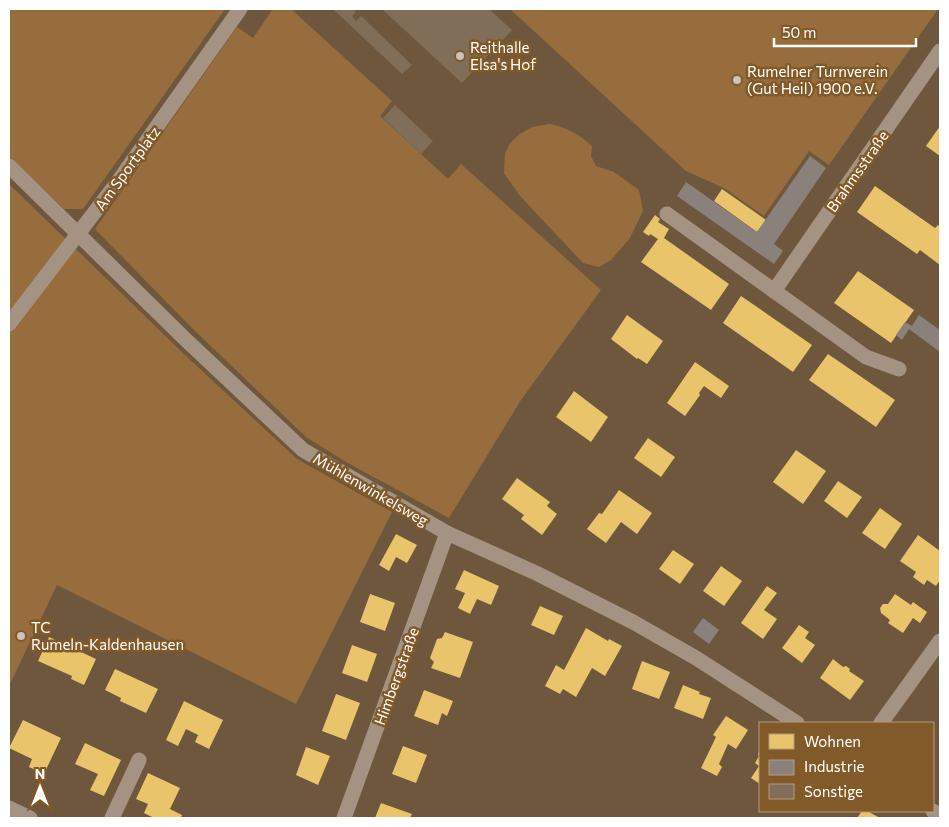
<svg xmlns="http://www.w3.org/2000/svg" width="949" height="827" viewBox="0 0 949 827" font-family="Commissioner,sans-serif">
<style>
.green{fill:#986d3d}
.homes{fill:#e9c46a}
.industry{fill:#8a817c}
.building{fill:#806e59}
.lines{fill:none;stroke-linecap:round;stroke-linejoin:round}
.street{stroke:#a49382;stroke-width:15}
.poi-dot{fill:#ccc4bb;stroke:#825928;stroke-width:2}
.labels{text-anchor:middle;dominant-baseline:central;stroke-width:5;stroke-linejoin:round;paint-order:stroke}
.poi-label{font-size:15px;fill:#fff;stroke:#825928;text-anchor:start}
.street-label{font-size:15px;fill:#fff;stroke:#825928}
</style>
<rect width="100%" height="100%" fill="#6e573c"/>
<g class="green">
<polygon points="9,9 225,9 83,209 64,209 9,157"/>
<polygon points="273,9 291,9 392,101 380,116 448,179 461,164 601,290 521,400 449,518 346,462 306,437 193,329 95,229 237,27 253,38"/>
<polygon points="510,9 938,9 829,165 809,151 764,216 724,188 686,171"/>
<path d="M550,124C567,128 579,134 592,146L591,156L596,166L614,172L639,190L643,211L630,238L611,260L599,267L583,263L520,196L504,173L505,153L511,142L520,134L532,127Z"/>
<polygon points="9,184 185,355 297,459 392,512 296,704 57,585 9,686"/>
</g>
<g class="homes">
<polygon points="940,126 940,156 926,146"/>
<polygon points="875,186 935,228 938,225 940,226 940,265 920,250 917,254 857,212"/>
<polygon points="722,189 766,220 757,232 714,201"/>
<polygon points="655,215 660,219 658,222 669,229 664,238 729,284 711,310 641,262 658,239 650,234 649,236 643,232"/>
<polygon points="858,271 914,310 891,343 834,303"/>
<polygon points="741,296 812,345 793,372 723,323"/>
<polygon points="627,315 663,341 647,364 638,358 637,359 611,339"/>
<polygon points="828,354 895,400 876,427 809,380"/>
<polygon points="695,362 729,386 721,398 704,386 699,393 700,395 685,416 667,403"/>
<polygon points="574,391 608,417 591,442 556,417"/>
<polygon points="648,438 675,457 661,477 634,458"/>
<polygon points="796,450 826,471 803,504 773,482"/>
<polygon points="517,478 550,502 547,506 557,514 542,535 521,519 524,515 502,499"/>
<polygon points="838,481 862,497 847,518 824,501"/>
<polygon points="619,490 652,513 637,534 621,522 606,543 587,529 599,513 602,514"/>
<polygon points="880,508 902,524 885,549 862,533"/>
<polygon points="396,534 417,545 407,563 396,557 389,571 379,565"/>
<polygon points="918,535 940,551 940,580 936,586 927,580 924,585 913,577 916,572 900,561"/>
<polygon points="673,550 694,564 680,584 659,569"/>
<polygon points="721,566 742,581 724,606 703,591"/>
<polygon points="464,570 499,586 491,605 477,599 470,614 458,608 465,593 455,589"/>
<polygon points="767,586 777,593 764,610 777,619 763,639 741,623"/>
<polygon points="370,594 395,603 385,631 360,622"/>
<polygon points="895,594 911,605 913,602 927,612 920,623 913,618 903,633 888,623 890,620 881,613 880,608 883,604 888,604"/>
<polygon points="540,606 563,616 554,635 531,625"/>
<polygon points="799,625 809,632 805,638 815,645 802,663 782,648"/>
<polygon points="586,628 608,641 609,639 622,646 605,676 592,668 576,697 563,689 560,694 545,686 556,665 564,670"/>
<polygon points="445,632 473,642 460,678 431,668 434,662 430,658 437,639 442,638"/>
<polygon points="49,637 96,659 84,685 71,679 72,676 38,661"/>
<polygon points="352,645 377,654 367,682 342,673"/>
<polygon points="833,659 843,667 846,666 850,669 849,671 864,681 850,700 820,678"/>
<polygon points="642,661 670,672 659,699 632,689"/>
<polygon points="115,669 158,689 146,713 120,701 121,698 105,690"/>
<polygon points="683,685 700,692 699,694 711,698 703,719 674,708"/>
<polygon points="424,690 453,701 447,716 442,713 438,725 414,716"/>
<polygon points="336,694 360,703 346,740 322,731"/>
<polygon points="184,701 223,720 209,749 195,742 198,735 186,729 178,746 166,740"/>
<polygon points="726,716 748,730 736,749 728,744 719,764 722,767 717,776 701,768 716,737 713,735"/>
<polygon points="23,720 61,738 44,774 29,767 32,759 9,748"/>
<polygon points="85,743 121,760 104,796 90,790 98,774 75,764"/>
<polygon points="403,746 427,755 416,783 392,774"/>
<polygon points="306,747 330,756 318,785 296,775"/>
<polygon points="760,750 760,784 751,778 759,766 755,763 759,756 758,754"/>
<polygon points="148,773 180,788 170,809 182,815 181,818 154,818 144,813 148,804 136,799"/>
<polygon points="381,803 412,814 410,818 375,818"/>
<polygon points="862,811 867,811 880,818 857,818"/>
</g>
<g class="industry">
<polygon points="810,156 826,168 774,244 783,251 774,264 677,196 686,182 757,232"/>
<polygon points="919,315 940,330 940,352 909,329 902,340 896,335 905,322 912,326"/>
<polygon points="703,618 719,630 709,644 693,632"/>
</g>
<g class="building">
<polygon points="336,9 353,9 356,12 352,16 356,21 361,16 412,65 402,74 334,10"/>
<polygon points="385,9 489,9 512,30 462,83 383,10"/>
<polygon points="395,105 433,141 421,154 383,118"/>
</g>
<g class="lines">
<g class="street">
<polyline points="9,166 185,339 303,450 447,533 536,573 633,622 696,658 797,723"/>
<polyline points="667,214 866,357 899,369"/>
<polyline points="774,291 940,51"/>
<polyline points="9,324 117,183 240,9"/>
<polyline points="881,723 940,641"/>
<polyline points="9,808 30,818"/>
<polyline points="933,811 940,815"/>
<polyline points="112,818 139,760"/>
<polyline points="344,818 447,533"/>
</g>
</g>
<g class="poi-dot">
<circle cx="460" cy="56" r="5"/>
<circle cx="737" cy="80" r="5"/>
<circle cx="21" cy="636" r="5"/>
</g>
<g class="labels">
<g class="poi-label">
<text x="470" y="47">Reithalle<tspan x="470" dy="17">Elsa's Hof</tspan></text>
<text x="747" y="71">Rumelner Turnverein<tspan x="747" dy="17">(Gut Heil) 1900 e.V.</tspan></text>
<text x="31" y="627">TC<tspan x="31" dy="17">Rumeln-Kaldenhausen</tspan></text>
</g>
<g class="street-label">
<text transform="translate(127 168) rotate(-54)">Am Sportplatz</text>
<text transform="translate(857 171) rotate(-55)">Brahmsstraße</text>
<text transform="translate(371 489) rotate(30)">Mühlenwinkelsweg</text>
<text transform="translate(396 676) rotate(-70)">Himbergstraße</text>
</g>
</g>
<rect width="949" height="827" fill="none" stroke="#ffffff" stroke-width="20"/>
<rect x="759" y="722" width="175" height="90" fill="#825928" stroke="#b49b7e"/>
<rect x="769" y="734" width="25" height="15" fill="#e9c46a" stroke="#b49b7e"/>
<text x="804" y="747" font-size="15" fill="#ffffff">Wohnen</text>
<rect x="769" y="760" width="25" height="15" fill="#8a817c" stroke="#b49b7e"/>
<text x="804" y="772" font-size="15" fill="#ffffff">Industrie</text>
<rect x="769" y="784" width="25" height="15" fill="#806e59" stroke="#b49b7e"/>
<text x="804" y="797" font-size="15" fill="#ffffff">Sonstige</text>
<g transform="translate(40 787)" stroke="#825928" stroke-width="4" paint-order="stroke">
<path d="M0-4L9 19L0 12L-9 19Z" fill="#ffffff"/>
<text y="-8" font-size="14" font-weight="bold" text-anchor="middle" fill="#ffffff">N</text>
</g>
<path d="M774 38v8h142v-8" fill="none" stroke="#ffffff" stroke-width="2.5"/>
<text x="782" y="38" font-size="15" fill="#ffffff" stroke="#825928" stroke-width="4" paint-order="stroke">50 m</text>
</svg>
